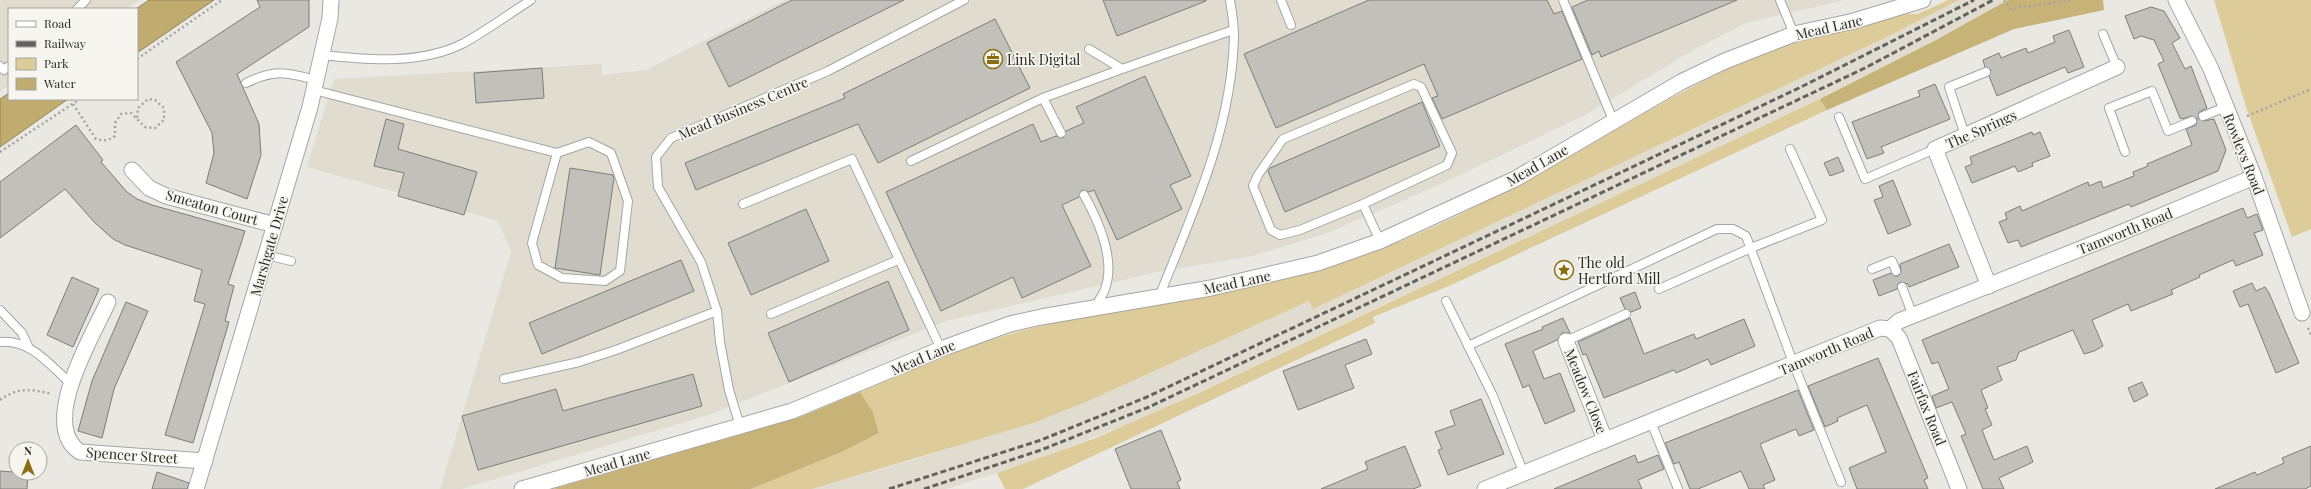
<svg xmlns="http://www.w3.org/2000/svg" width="2311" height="489" viewBox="0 0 2311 489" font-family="'Playfair Display',serif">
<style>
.built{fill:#e0dcd0}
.green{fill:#ddcc9a}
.forest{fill:#c7b277}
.water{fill:#c1ac70;stroke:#94855a}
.building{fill:#c1c0bb;stroke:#7f7d78}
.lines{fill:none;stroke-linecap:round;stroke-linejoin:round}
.service-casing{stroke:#a6a5a0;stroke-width:10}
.minor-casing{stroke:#a6a5a0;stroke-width:17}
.path{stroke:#a5a4a0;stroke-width:2.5;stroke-dasharray:2 3;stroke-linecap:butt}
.service{stroke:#fff;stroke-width:8}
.minor{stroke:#fff;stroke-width:15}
.rail{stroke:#63625f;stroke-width:3;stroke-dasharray:6 3;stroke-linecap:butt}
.labels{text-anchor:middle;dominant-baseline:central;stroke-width:3.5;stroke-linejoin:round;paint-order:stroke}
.street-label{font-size:14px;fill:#2b2a28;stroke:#f7f5f0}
.poi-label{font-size:14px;fill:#2b2a28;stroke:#f7f5f0;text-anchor:start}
</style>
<rect width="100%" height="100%" fill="#e9e8e2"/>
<g class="built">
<polygon points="0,0 140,0 126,9 9,9 9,85 0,91"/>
<polygon points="785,0 1845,0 1746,23 1695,49 1585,115 1437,186 1325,234 1248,257 1157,272 946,321 711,414 462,489 440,489 511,252 498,221 307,167 334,79 602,64 602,75 646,70"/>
<polygon points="1959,0 2001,0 2003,3 1936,40 1820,99 1139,420 1021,465 946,489 812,489 920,458 1088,401 1309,301 1313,309 1885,38"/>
</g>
<g class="green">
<path d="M1948,0H1959L1885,38L1313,309L1309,301L1088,401L1033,423L812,489H751L844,451L879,433L873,412L860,392C919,367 977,341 1040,326C1146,301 1255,294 1358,257C1411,239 1463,214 1512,188C1592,146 1667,96 1749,59C1799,37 1854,27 1906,14H1918Z"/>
<polygon points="2214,0 2311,0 2311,229 2292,237 2246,107"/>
<polygon points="1820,99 1827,110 1449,286 1373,317 1375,323 1023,489 1005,489 997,473 1096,438 1196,394"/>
</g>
<g class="forest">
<polygon points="2008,0 2103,0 2104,10 2014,29 1827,110 1820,99 1936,40"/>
<polygon points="860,392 873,412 879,433 844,451 751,489 553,489 800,417"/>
</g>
<g class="water">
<polygon points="149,0 214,0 137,53 136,9"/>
<polygon points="9,93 9,99 68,99 0,147 0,99"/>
</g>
<g class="building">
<polygon points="257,0 309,0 309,27 237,74 259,124 261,155 247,199 206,183 214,153 212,133 176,62 260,7"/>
<polygon points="792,0 904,0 729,87 707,43"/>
<polygon points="1103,0 1206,0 1206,1 1117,36"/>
<polygon points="1369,0 1547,0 1554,14 1562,11 1582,59 1442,119 1432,98 1438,96 1424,64 1276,128 1244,54"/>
<polygon points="1588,0 1737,0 1601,57 1599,51 1592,55 1572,7"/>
<polygon points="2151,7 2164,11 2180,38 2172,43 2185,69 2191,66 2207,108 2199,112 2198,118 2203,121 2214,119 2226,150 2218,171 2131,207 2129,204 2021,247 2018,240 2008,243 1999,222 2007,219 2005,213 2020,206 2022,211 2088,182 2089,186 2101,181 2103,188 2134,176 2133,172 2148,166 2147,164 2192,145 2186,129 2196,125 2197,119 2192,116 2182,119 2180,118 2158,64 2164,61 2154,40 2141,36 2134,39 2125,16"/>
<polygon points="995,19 1030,88 878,163 858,124 696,190 685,163 845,98 843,94"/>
<polygon points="2069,30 2084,67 2068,73 2065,67 1997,96 1989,76 1991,70 1985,67 1983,60 1999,53 2001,58 2026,48 2028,53 2055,42 2053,36"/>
<polygon points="542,68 544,98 476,103 474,73"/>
<polygon points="1145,76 1191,176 1170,185 1182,209 1117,240 1094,190 1089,192 1082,190 1079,197 1062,205 1091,266 1022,298 1013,277 941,311 886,192 1033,124 1041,142 1056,136 1063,138 1066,131 1084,123 1076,107"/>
<polygon points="1935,84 1950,119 1881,147 1884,153 1867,159 1852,122 1920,96 1918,91"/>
<polygon points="1422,102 1440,146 1285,212 1268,171 1270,168"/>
<polygon points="386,119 404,124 398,149 477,172 464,215 398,196 404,173 374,166"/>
<polygon points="76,125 103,160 101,162 127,192 137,199 152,205 245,231 228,284 234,286 225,321 229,322 193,443 165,435 205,304 194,301 202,270 125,245 113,239 94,222 65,189 0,238 0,182"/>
<polygon points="2032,132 2033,135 2040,132 2050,156 2032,163 2033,166 2018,172 2015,166 1972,183 1965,167 1972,164 1970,157"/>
<polygon points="1838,157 1844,171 1830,176 1824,163"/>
<polygon points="570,168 613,175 614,178 600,275 555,268"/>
<polygon points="1893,180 1911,225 1888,234 1874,200 1883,197 1879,186"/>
<polygon points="2243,208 2247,218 2257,214 2263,230 2254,233 2263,255 2236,266 2233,260 2199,275 2200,277 2171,290 2173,294 2131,311 2128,304 2092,320 2103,346 2094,351 2084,354 2073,330 2019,352 2016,360 1997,367 2002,380 1981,390 1988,408 1985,409 1992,425 1982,430 1994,460 2027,446 2033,462 1999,478 2004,489 1983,489 1961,436 1966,434 1952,402 1936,408 1932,396 1949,389 1938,362 1932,364 1922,340"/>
<polygon points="806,209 829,261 751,295 728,243"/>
<polygon points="1949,244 1959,267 1909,287 1908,284 1900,282 1898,284 1897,289 1879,296 1873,280 1891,273 1895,276 1898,276 1901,271 1900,264"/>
<polygon points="681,260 694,291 542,354 529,323"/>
<polygon points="72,277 99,289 73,347 47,335"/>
<polygon points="888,281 909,330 789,382 768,333"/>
<polygon points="2252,283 2256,291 2265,287 2269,293 2299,363 2276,373 2248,304 2240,307 2233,291"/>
<polygon points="1635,292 1641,308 1631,312 1625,309 1620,298"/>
<polygon points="126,302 148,311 114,389 102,438 78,431 92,381"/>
<polygon points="1563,318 1570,333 1562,333 1557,340 1533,351 1544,379 1560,373 1575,411 1545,424 1529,385 1523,388 1505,344 1543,329 1542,327"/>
<polygon points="1630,318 1644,354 1694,334 1696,339 1744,319 1755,346 1711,365 1708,359 1676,373 1674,370 1604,398 1586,354 1583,355 1578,342"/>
<polygon points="1366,339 1372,354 1345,365 1354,388 1298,410 1283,371"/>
<polygon points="1878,358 1928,478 1924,480 1928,489 1857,489 1849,468 1886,452 1867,405 1837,418 1838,421 1825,427 1808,386"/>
<polygon points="693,374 702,406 478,470 462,416 556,389 563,411"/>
<polygon points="2142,382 2148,395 2134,402 2128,388"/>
<polygon points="1798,390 1814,430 1799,436 1796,429 1760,444 1775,480 1763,485 1765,489 1749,489 1741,471 1698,489 1690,489 1679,462 1674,464 1665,443"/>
<polygon points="1481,399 1504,454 1448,475 1438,450 1442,449 1435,432 1455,425 1450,411"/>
<polygon points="1161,430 1181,480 1177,482 1180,489 1131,489 1115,449"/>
<polygon points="1405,446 1421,486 1413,489 1321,489 1368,469 1365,462"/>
<polygon points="2311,446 2311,486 2305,489 2215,489 2255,472 2257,475 2284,463 2282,458"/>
<polygon points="1635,455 1638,463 1658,455 1664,469 1638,480 1642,489 1554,489"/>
<polygon points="0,471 28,473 27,489 0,489"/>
<polygon points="157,472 189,483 187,489 152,489"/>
</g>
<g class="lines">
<g class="service-casing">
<g id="service">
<polyline points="1281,0 1291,25"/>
<polyline points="1563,0 1613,120"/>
<polyline points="1780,0 1794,34"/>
<polyline points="77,9 86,0"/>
<polyline points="2103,34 2117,67"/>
<polyline points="1089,49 1122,69 1233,30"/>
<path d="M322,55C368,60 421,65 464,43C487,30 509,14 531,0"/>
<polyline points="0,66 4,70 9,66"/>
<path d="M246,83C274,69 286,72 316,80"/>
<polyline points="314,90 557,153 589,142 611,153 628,201 620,271 605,281 562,278 538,265 532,243 557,153"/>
<polyline points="2203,116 2226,107"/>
<polyline points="1839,117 1865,179 1935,149"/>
<polyline points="1061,133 1043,98 1122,69"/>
<polyline points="1965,135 1949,87 1986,72"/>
<polyline points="2125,152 2109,108 2152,91 2168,131 2192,121"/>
<polyline points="911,161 1043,98"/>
<path d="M1084,195C1098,220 1116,259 1105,289C1103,295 1098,301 1095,307"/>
<polyline points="743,204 852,159 941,349"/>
<polyline points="1363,204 1447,165 1452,153 1421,87 1414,84 1283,139 1258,175 1253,186 1271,230 1280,235 1300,230 1363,204 1380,241"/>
<polyline points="266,255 291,261"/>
<polyline points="1872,269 1892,261 1896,271"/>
<polyline points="1902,287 1913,316"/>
<polyline points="1659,289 1751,248 1822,220 1790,149"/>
<path d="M1159,297C1193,212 1232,129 1234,36C1234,24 1232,12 1230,0"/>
<polyline points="1446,301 1493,396 1524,474"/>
<polyline points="0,310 22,333 28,346"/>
<polyline points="771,314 898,260"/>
<polyline points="1566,341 1626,314"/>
<path d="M0,342C30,339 49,364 70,383"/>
<polyline points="1468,346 1717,229 1733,229 1746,236 1794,365 1841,482"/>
<polyline points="504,379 579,362 616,350 717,311"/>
<polyline points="1651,422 1678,489"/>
<polyline points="740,426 729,390 720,342 717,311 701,262 658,187 656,157 671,138 828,71 964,0"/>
</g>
</g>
<g class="minor-casing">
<g id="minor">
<polyline points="2176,0 2211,69 2254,177 2302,313"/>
<polyline points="132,170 149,188 166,196 275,225"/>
<polyline points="1989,286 1935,149 2117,67"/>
<path d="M108,302C93,335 38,425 80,452L205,461"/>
<polyline points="1890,329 1899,338 1959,489"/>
<polyline points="1566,341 1605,440"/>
<polyline points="196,489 310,107 330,18 331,0"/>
<polyline points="522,489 792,411 941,349 1010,324 1041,317 1211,288 1318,263 1380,241 1515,179 1681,82 1725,61 1794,34 1854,21 1923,0"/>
<polyline points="1485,489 1880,328 1890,329 1899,321 2113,236 2254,177"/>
</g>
</g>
<g class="path">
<polyline points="2004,0 2010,9 2071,0"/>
<polyline points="137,59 222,0"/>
<path d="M73,104L96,139C104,141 108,141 115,136V123L121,114L131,113L145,127L155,128L164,120V108L155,100L148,99L138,108L137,118"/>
<polyline points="2247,116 2311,89"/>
<polyline points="0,152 80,99"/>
<polyline points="2308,328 2311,335"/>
<path d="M0,400C17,387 32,389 52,394"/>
</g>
<use href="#service" class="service"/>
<use href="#minor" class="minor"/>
<g class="rail">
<polyline points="889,489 1041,440 1147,397 1799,88 1974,0"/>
<polyline points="924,489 1041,450 1149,407 1865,68 1993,0"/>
</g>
</g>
<defs>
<g id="office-ring" transform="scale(1)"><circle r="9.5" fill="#f7f5f0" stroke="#896e0f" stroke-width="1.5"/><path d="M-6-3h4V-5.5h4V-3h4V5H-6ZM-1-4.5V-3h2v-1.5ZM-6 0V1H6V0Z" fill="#896e0f"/></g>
<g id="sight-ring" transform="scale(1)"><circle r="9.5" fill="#f7f5f0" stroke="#896e0f" stroke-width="1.5"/><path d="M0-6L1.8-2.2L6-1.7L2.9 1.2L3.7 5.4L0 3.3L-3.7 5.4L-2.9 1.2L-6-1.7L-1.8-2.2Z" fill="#896e0f"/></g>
</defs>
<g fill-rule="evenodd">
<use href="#office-ring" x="993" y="59"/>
<use href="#sight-ring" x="1564" y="270"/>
</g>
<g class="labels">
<g class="street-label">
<text transform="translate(1829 27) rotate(-13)">Mead Lane</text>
<text transform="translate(743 108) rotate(-23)">Mead Business Centre</text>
<text transform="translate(1981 129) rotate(-24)">The Springs</text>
<text transform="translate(2244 154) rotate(68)">Rowleys Road</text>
<text transform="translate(1537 165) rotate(-30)">Mead Lane</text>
<text transform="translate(212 207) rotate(16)">Smeaton Court</text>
<text transform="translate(2125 231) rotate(-22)">Tamworth Road</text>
<text transform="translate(269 246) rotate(-74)">Marshgate Drive</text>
<text transform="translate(1237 282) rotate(-12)">Mead Lane</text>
<text transform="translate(1826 351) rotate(-23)">Tamworth Road</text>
<text transform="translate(923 357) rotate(-23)">Mead Lane</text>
<text transform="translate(1586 391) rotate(68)">Meadow Close</text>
<text transform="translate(1927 408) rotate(68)">Fairfax Road</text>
<text transform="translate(132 455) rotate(4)">Spencer Street</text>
<text transform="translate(617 462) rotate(-16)">Mead Lane</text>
</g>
<g class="poi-label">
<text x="1007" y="59">Link Digital</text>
<text x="1578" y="262">The old<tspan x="1578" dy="16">Hertford Mill</tspan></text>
</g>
</g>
<rect x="8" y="8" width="130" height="92" fill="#f7f5f0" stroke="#a5a4a0"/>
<rect x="16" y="21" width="20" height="6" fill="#ffffff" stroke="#a5a4a0"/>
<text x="44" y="28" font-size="12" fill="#2b2a28">Road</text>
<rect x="16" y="41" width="20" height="6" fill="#63625f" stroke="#a5a4a0"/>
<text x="44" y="48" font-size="12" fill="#2b2a28">Railway</text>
<rect x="16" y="58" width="20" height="12" fill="#ddcc9a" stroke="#a5a4a0"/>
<text x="44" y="68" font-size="12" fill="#2b2a28">Park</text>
<rect x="16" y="78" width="20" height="12" fill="#c1ac70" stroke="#a5a4a0"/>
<text x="44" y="88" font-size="12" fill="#2b2a28">Water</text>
<g transform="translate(28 461)"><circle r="19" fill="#f7f5f0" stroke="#a5a4a0"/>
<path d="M0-3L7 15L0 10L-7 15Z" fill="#896e0f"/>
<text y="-6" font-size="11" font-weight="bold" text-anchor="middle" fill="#2b2a28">N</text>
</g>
</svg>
